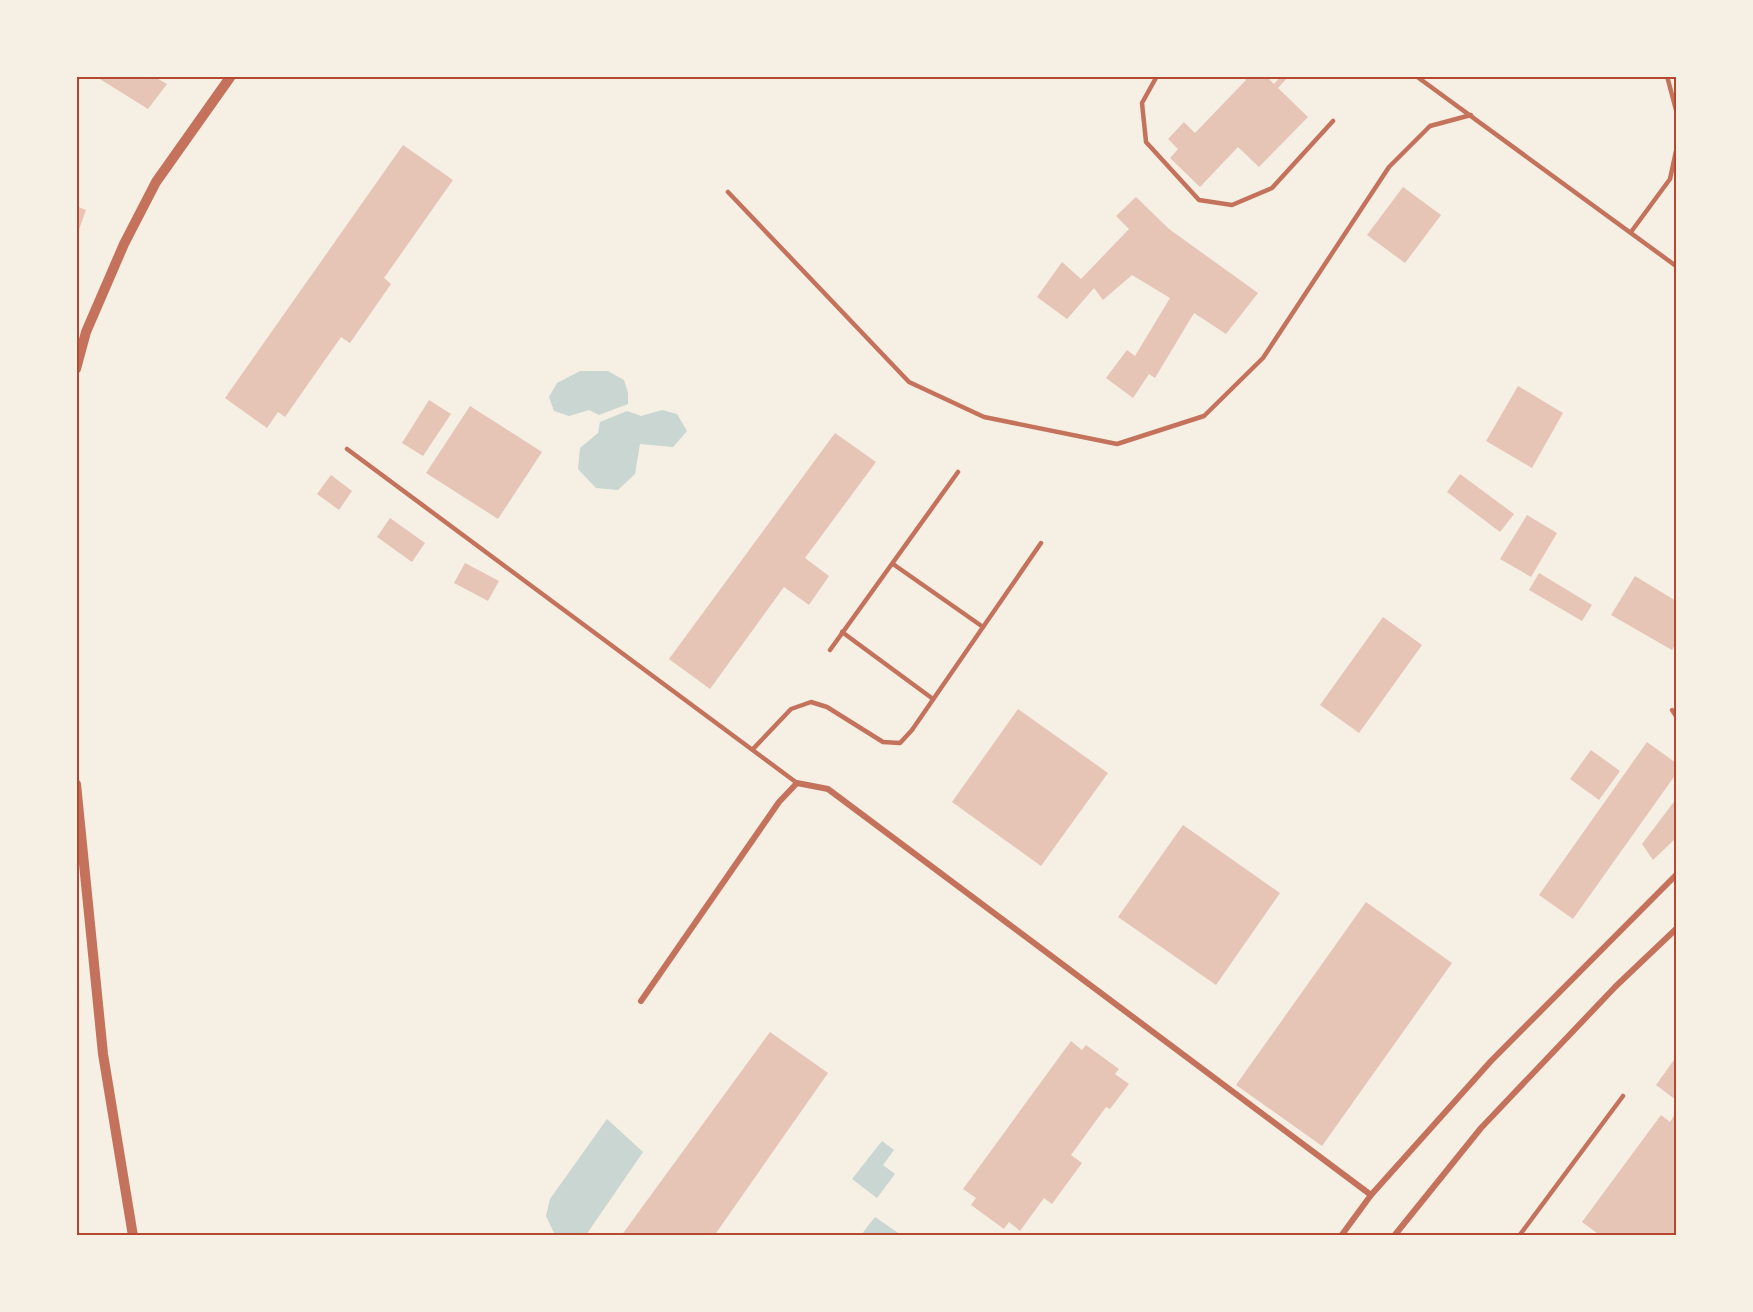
<svg xmlns="http://www.w3.org/2000/svg" width="1753" height="1312" viewBox="0 0 1753 1312" font-family="'IBM Plex Sans',sans-serif">
<style>
.water{fill:#c9d6d2}
.building{fill:#e6c5b7}
.lines{fill:none;stroke-linecap:round;stroke-linejoin:round}
.service{stroke:#c5725c;stroke-width:4.5}
.minor{stroke:#c5725c;stroke-width:6}
.tertiary{stroke:#c5725c;stroke-width:10}
.neatline{fill:none;stroke:#b5482f;stroke-width:2}
</style>
<rect width="100%" height="100%" fill="#f6efe4"/>
<g class="water">
<polygon points="580,371 608,371 624,380 628,393 628,404 599,415 589,410 569,416 554,411 549,397 557,383"/>
<polygon points="662,410 677,414 687,431 673,447 640,444 635,474 618,490 596,488 578,469 580,448 598,433 600,422 627,411 641,416"/>
<polygon points="607,1119 643,1152 586,1235 555,1235 546,1216 550,1199"/>
<polygon points="882,1141 894,1150 883,1165 895,1174 877,1198 852,1179"/>
<polygon points="875,1217 901,1235 861,1235"/>
</g>
<g class="building">
<polygon points="95,76 153,76 167,84 148,109"/>
<polygon points="1242,76 1266,76 1274,84 1281,76 1289,76 1278,88 1308,117 1259,167 1238,147 1200,187 1170,158 1178,149 1168,139 1184,122 1195,133 1246,80"/>
<polygon points="403,145 453,180 384,278 391,284 350,343 341,337 285,417 278,412 267,428 225,398"/>
<polygon points="1403,187 1441,215 1405,263 1367,235"/>
<polygon points="1136,197 1169,229 1258,293 1226,334 1194,313 1155,378 1149,374 1133,398 1106,378 1127,350 1135,356 1170,298 1132,275 1103,300 1094,288 1067,319 1037,297 1062,262 1081,279 1129,229 1116,216"/>
<polygon points="76,206 86,210 77,235 76,235"/>
<polygon points="1518,386 1563,413 1532,468 1486,441"/>
<polygon points="429,400 451,414 423,456 402,443"/>
<polygon points="470,406 542,452 498,519 426,473"/>
<polygon points="835,433 876,462 805,558 829,576 809,605 784,587 710,689 669,659"/>
<polygon points="1460,474 1514,514 1500,532 1447,492"/>
<polygon points="331,475 352,491 339,510 317,494"/>
<polygon points="1527,515 1557,533 1531,577 1500,559"/>
<polygon points="390,518 425,543 412,562 377,537"/>
<polygon points="465,563 499,581 488,601 454,583"/>
<polygon points="1539,573 1592,605 1582,621 1529,590"/>
<polygon points="1635,576 1676,601 1676,643 1672,650 1611,615"/>
<polygon points="1383,617 1422,645 1359,733 1320,705"/>
<polygon points="1018,709 1108,773 1041,866 952,802"/>
<polygon points="1647,742 1676,763 1676,774 1573,919 1539,895"/>
<polygon points="1591,750 1620,771 1599,800 1570,779"/>
<polygon points="1676,799 1676,838 1653,860 1642,844"/>
<polygon points="1183,825 1280,893 1216,985 1118,917"/>
<polygon points="1366,902 1452,963 1322,1146 1236,1085"/>
<polygon points="770,1032 828,1073 714,1236 621,1236"/>
<polygon points="1071,1041 1082,1050 1086,1045 1119,1069 1115,1074 1129,1084 1110,1109 1106,1107 1071,1155 1082,1163 1052,1204 1044,1198 1020,1231 1009,1222 1004,1229 971,1205 976,1198 963,1189"/>
<polygon points="1676,1057 1676,1100 1656,1085"/>
<polygon points="1676,1112 1676,1236 1601,1236 1582,1222 1661,1115 1670,1122"/>
</g>
<g class="lines">
<g class="service">
<polyline points="1157,76 1142,103 1146,142 1199,200 1232,205 1272,188 1333,121"/>
<polyline points="1416,76 1676,266"/>
<polyline points="1667,76 1676,110"/>
<polyline points="728,192 909,382 984,417 1117,444 1204,416 1263,358 1389,167 1430,126 1471,115"/>
<polyline points="1631,232 1670,179 1676,151"/>
<polyline points="347,449 797,783"/>
<polyline points="893,564 983,627"/>
<polyline points="842,632 933,699"/>
<polyline points="830,650 958,472"/>
<polyline points="1672,710 1676,716"/>
<polyline points="753,749 791,709 811,702 827,707 883,742 900,743 912,730 1041,543"/>
<polyline points="1519,1236 1623,1096"/>
</g>
<g class="minor">
<polyline points="641,1001 779,802 797,783 828,789 1371,1195"/>
<polyline points="1341,1236 1371,1195 1491,1061 1676,875"/>
<polyline points="1394,1236 1481,1128 1616,986 1676,929"/>
</g>
<g class="tertiary">
<polyline points="76,369 86,332 124,244 156,182 231,76"/>
<polyline points="76,784 103,1054 133,1236"/>
</g>
</g>
<rect width="1753" height="1312" fill="none" stroke="#f6efe4" stroke-width="156"/>
<rect x="78" y="78" width="1597" height="1156" class="neatline"/>
</svg>
